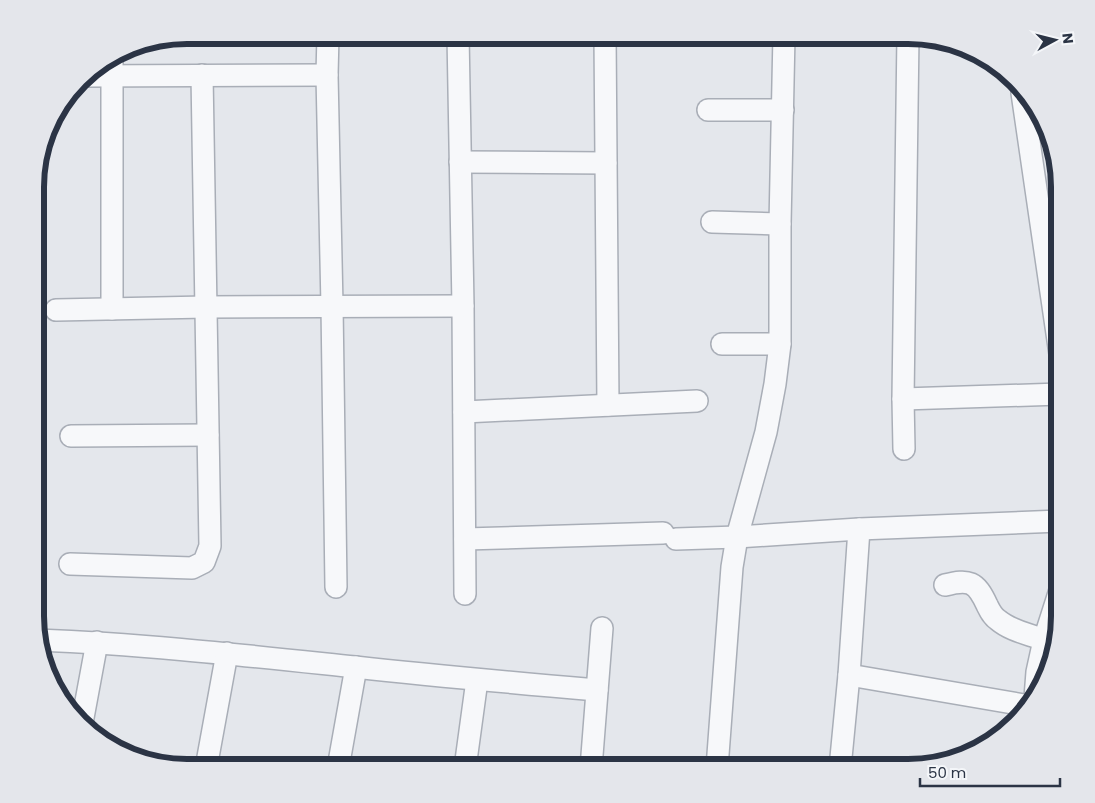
<svg xmlns="http://www.w3.org/2000/svg" width="1095" height="803" viewBox="0 0 1095 803" font-family="Poppins,sans-serif">
<style>
.lines{fill:none;stroke-linecap:round;stroke-linejoin:round}
.street-casing{stroke:#a9aeb7;stroke-width:24}
.street{stroke:#f7f8fa;stroke-width:21}
.rim{fill:none;stroke:#2b3445;stroke-width:6}
</style>
<rect width="100%" height="100%" fill="#e4e7ec"/>
<g class="lines">
<g class="street-casing">
<g id="street">
<polyline points="328,35 327,75 332,306 336,587"/>
<polyline points="458,35 463,306 465,594"/>
<polyline points="605,35 608,405"/>
<polyline points="112,58 112,309"/>
<polyline points="84,76 327,75"/>
<polyline points="1022,93 1060,354"/>
<polyline points="708,110 783,110"/>
<polyline points="460,162 606,163"/>
<polyline points="712,222 780,224"/>
<polyline points="56,310 206,307 463,306"/>
<polyline points="722,344 780,344"/>
<polyline points="903,399 1060,394"/>
<polyline points="464,412 697,401"/>
<polyline points="71,436 208,435"/>
<polyline points="904,449 903,399 908,35"/>
<polyline points="465,539 663,533"/>
<polyline points="676,539 737,537 859,529 1060,521"/>
<polyline points="70,564 192,568 204,562 210,546 202,75"/>
<path d="M945,585C969,579 976,581 987,605C990,611 992,616 998,620C1011,631 1029,634 1044,640"/>
<path d="M38,640C144,644 250,656 355,667C436,676 516,683 597,690"/>
<polyline points="849,675 1030,706"/>
<polyline points="1035,698 1037,672 1044,640 1060,590"/>
<polyline points="82,723 97,642"/>
<polyline points="206,768 227,653"/>
<polyline points="338,768 356,667"/>
<polyline points="465,768 477,680"/>
<polyline points="591,768 602,628"/>
<polyline points="717,768 732,567 737,537 766,432 775,384 780,344 780,224 784,35"/>
<polyline points="840,768 849,675 859,529"/>
</g>
</g>
<use href="#street" class="street"/>
</g>
<path d="M0 0H1095V803H0ZM187 44H908A143 143 0 0 1 1051 187V616A143 143 0 0 1 908 759H187A143 143 0 0 1 44 616V187A143 143 0 0 1 187 44Z" fill="#e4e6eb" fill-rule="evenodd"/>
<path class="rim" d="M187 44H908A143 143 0 0 1 1051 187V616A143 143 0 0 1 908 759H187A143 143 0 0 1 44 616V187A143 143 0 0 1 187 44Z"/>
<g transform="translate(1055 40) rotate(83)" stroke="#f4f6f9" stroke-width="4" paint-order="stroke">
<path d="M0-4L9 19L0 12L-9 19Z" fill="#2b3445"/>
<text y="-8" font-size="14" font-weight="bold" text-anchor="middle" fill="#2b3445">N</text>
</g>
<path d="M920 778v8h140v-8" fill="none" stroke="#2b3445" stroke-width="2.5"/>
<text x="928" y="778" font-size="15" fill="#2b3445" stroke="#f4f6f9" stroke-width="4" paint-order="stroke">50 m</text>
</svg>
